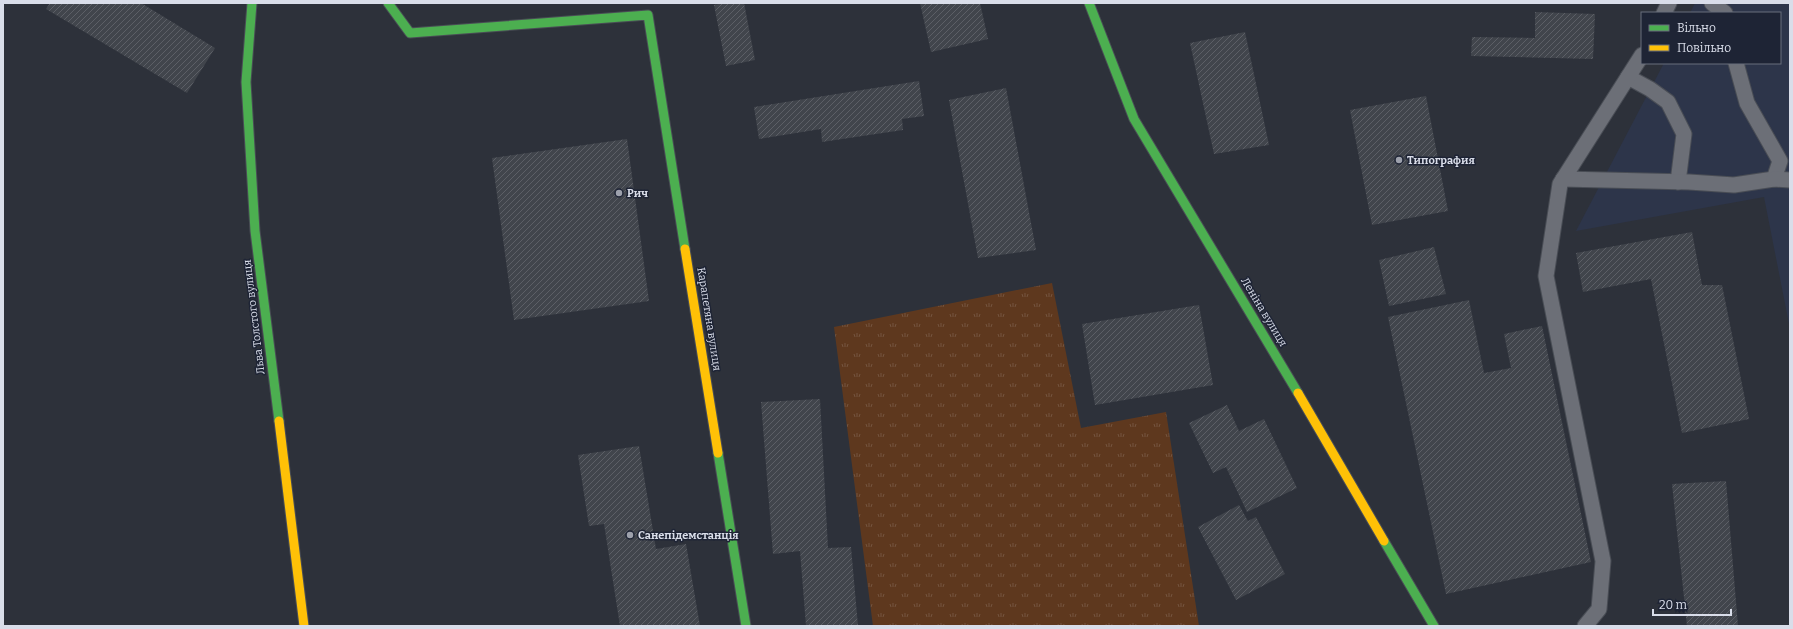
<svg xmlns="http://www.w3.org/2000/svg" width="1793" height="629" viewBox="0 0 1793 629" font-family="Bitter,serif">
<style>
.built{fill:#2d354a}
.grass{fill:url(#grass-tufts)}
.building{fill:url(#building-hatch)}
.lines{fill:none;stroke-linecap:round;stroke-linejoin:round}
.lane-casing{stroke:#494d55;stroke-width:17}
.fast-casing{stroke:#494d55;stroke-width:11}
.slow-casing{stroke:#494d55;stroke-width:11}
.lane{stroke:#6c6f77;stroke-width:15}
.fast{stroke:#4caf50;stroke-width:9}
.slow{stroke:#ffc107;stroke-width:9}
.poi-dot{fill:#9da1ac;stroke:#1e2435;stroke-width:1.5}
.labels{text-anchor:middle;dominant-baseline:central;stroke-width:3;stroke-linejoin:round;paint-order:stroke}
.poi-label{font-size:11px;font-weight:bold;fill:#d9dde9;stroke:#1e2435;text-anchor:start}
.street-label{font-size:11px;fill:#d9dde9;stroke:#1e2435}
</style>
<defs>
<pattern id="grass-tufts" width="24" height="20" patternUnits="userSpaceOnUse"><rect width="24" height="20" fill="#5e381e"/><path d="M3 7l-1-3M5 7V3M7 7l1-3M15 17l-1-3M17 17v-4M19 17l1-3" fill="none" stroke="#74543f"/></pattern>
<pattern id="building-hatch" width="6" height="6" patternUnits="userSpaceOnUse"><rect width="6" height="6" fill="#41454c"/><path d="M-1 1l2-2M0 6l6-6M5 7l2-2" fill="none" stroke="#5c5f66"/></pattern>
</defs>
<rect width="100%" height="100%" fill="#2d313a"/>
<polygon class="built" points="1695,3 1790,3 1790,329 1764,197 1576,231 1664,63 1780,63 1780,13 1690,13"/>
<polygon class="grass" points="1052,283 1081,428 1166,412 1199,626 873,626 834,327"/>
<g class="building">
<polygon points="50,3 141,3 215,48 187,93 46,9"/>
<polygon points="724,3 744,3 755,60 726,66 714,5"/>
<polygon points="920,3 980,3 988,39 931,52"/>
<polygon points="1535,12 1595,14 1593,59 1471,56 1472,37 1535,38"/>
<polygon points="1245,32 1269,145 1214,154 1190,43"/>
<polygon points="919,81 924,116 902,119 903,130 822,142 821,129 759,139 754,107"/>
<polygon points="1006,88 1036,250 978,258 949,100"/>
<polygon points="1426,96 1448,211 1372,225 1350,110"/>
<polygon points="627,139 649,301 514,320 492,158"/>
<polygon points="1692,232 1702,285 1722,285 1749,419 1682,433 1651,279 1583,292 1576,253"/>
<polygon points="1434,247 1446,294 1389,306 1379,260"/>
<polygon points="1469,300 1484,373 1511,368 1504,334 1542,326 1591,562 1446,594 1388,317"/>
<polygon points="1199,305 1213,385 1095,405 1082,324"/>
<polygon points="820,399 828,548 851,547 858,626 806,626 800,551 773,554 761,402"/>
<polygon points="1227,405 1239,431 1264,419 1297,488 1247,512 1226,467 1213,473 1189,423"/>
<polygon points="639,446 656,549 686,544 700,626 620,626 604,524 589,526 578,455"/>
<polygon points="1726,481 1738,626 1687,626 1672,484"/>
<polygon points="1239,505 1248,521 1256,517 1285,574 1236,600 1198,527"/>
</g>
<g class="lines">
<g class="lane-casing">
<g id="lane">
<polyline points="1712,3 1725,13"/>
<polyline points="1664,13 1669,3"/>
<polyline points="1628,77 1650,89 1668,102 1684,134 1678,182"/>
<polyline points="1563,179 1689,182 1734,185 1774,179 1780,161 1747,103 1736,63"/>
<polyline points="1774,179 1790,180"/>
<polyline points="1585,626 1599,609 1603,561 1546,276 1560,184 1642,55"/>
</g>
</g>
<g class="fast-casing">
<g id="fast">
<polyline points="252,3 246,82 255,231 279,421"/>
<polyline points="388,3 410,33 648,15 685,249"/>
<polyline points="1089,3 1134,119 1298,393"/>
<polyline points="718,453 746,626"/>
<polyline points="1384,541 1434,626"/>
</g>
</g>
<g class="slow-casing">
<g id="slow">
<polyline points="685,249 718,453"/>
<polyline points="1298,393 1384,541"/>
<polyline points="279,421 304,626"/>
</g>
</g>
<use href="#lane" class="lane"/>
<use href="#fast" class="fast"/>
<use href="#slow" class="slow"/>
</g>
<g class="poi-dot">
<circle cx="1399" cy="160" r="4"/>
<circle cx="619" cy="193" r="4"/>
<circle cx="630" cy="535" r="4"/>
</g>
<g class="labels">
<g class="poi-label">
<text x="1407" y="160">Типография</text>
<text x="627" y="193">Рич</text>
<text x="638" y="535">Санепідемстанція</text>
</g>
<g class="street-label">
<text transform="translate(1264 312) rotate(59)">Леніна вулиця</text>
<text transform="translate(254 317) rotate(-97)">Льва Толстого вулиця</text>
<text transform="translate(709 319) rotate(81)">Карапетяна вулиця</text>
</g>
</g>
<rect width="1793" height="629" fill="none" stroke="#d9dde9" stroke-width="8"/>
<rect x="1641" y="12" width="140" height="52" fill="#1e2435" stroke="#696e7d"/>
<rect x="1649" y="25" width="20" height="6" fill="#4caf50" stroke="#696e7d"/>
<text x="1677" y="32" font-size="12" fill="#d9dde9">Вільно</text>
<rect x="1649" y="45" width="20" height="6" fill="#ffc107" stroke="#696e7d"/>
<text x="1677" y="52" font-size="12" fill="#d9dde9">Повільно</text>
<path d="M1653 609v6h78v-6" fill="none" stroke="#d9dde9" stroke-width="2"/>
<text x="1659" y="609" font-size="12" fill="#d9dde9" stroke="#1e2435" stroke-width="3" paint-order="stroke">20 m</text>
</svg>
